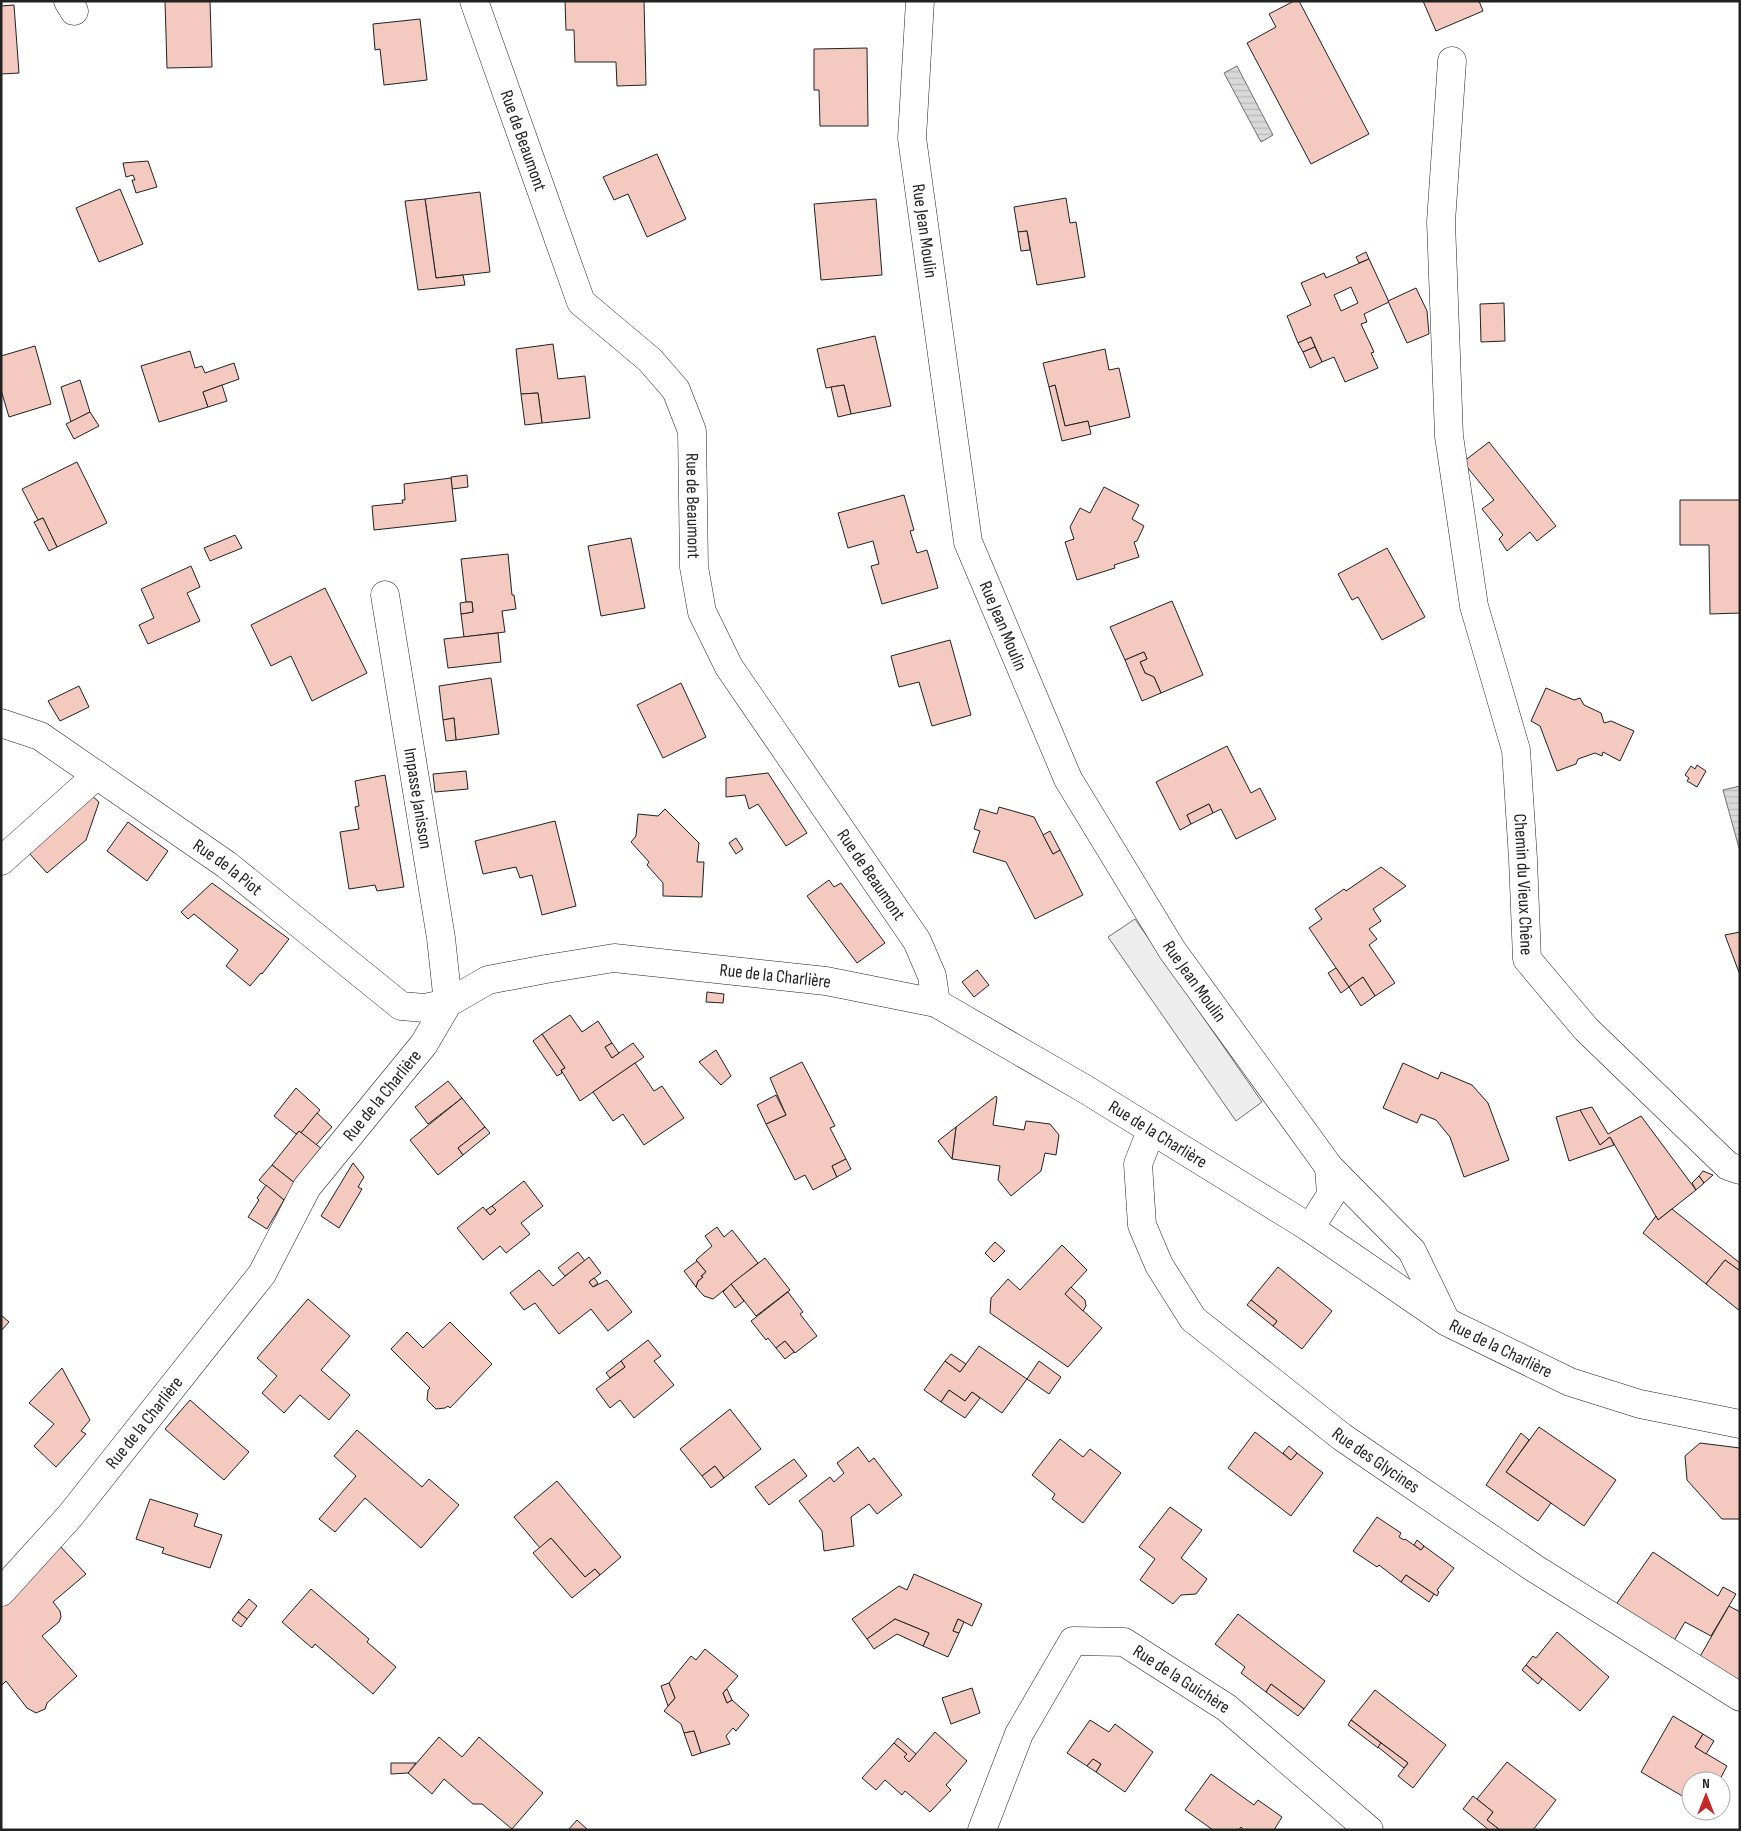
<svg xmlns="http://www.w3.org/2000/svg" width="1741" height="1831" viewBox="0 0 1741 1831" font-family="'Sofia Sans Condensed',sans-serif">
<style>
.parking{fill:#ededed;stroke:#6f6f6f}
.water{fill:url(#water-rules);stroke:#6f6f6f}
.building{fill:#f3c9c0;stroke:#222;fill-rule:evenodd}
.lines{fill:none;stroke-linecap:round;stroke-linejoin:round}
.minor-casing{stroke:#222;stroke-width:29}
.minor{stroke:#fff;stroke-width:28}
.labels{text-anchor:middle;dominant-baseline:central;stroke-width:4;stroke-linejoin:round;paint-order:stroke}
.street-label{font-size:18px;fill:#222;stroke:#fff}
</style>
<defs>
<pattern id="water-rules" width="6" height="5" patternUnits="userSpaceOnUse" patternTransform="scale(1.25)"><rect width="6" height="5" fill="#d9d9d9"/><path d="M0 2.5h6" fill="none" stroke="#bababa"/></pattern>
</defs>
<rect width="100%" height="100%" fill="#fff"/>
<polygon class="parking" points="1135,919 1262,1102 1236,1121 1108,937"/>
<g class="water">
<polygon points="1237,66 1273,135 1261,142 1224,73"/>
<polygon points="1740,786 1740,847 1739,848 1723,790"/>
</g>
<g class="building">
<polygon points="165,1 210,1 212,67 167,68"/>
<polygon points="565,1 644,1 646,85 617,86 616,62 575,62 574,30 566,30"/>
<polygon points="1294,1 1299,1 1369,134 1311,164 1247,43 1276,27 1269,14"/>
<polygon points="1423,1 1479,1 1483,11 1436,31"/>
<polygon points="14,5 19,73 1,74 1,6"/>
<polygon points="420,19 427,80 384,85 380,49 375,50 373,24"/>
<polygon points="867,48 868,126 820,126 819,90 814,90 814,49"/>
<polygon points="657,154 686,219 647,237 628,194 614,200 603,177"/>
<polygon points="148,161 157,187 136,193 132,180 135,180 133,175 126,177 123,163"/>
<polygon points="120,189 143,244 99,262 76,208"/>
<polygon points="480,192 490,272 436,278 425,199"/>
<polygon points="1066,198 1070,223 1076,222 1085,277 1037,285 1027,231 1018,232 1014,207"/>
<polygon points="425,199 436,278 463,275 465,285 418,290 405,201"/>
<polygon points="876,199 882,275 821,280 814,204"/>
<polygon points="1027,231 1030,250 1021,251 1018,232"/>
<polygon points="1366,252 1369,259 1359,263 1356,257"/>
<path d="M1369,259L1389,302L1364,314L1367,322L1361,324L1374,352L1371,353L1378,368L1345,382L1334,357L1322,362L1311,337L1298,343L1287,316L1311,305L1301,283L1324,273L1326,278ZM1351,287L1358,303L1341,311L1334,295Z"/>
<polygon points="1416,288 1427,311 1429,334 1407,343 1388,301"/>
<polygon points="1504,303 1505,341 1481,342 1480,304"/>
<polygon points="875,336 891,406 851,414 844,385 826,388 817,349"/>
<polygon points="1311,337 1315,347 1303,352 1298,343"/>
<polygon points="553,344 558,379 585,376 590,418 542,423 538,393 521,394 516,349"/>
<polygon points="35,346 51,404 9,417 1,390 1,356"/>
<polygon points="1315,347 1322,362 1310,368 1303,352"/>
<polygon points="1105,349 1109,370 1119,368 1130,417 1089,427 1088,421 1065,426 1055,385 1049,387 1043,363"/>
<polygon points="190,351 195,368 202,366 205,373 234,363 239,379 203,392 208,407 159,422 141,366"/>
<polygon points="80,380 90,412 71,422 61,387"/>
<polygon points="222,385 227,401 208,407 203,392"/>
<polygon points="844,385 851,414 838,417 831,387"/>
<polygon points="1055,385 1065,426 1088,421 1091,434 1062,441 1049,387"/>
<polygon points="538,393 542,423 525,425 521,394"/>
<polygon points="90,412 99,426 74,439 66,424"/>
<polygon points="1489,442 1556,526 1537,541 1530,532 1507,551 1499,539 1503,535 1482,509 1494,500 1463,462"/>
<polygon points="77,462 107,523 57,547 43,518 38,520 22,489"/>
<polygon points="467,475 468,487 452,489 451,477"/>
<polygon points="451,478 456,521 374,530 372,506 403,503 402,500 405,500 404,484"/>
<polygon points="1104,487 1139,505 1132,519 1144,526 1137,541 1134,542 1139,557 1114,565 1115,568 1077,580 1065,542 1074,539 1070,527 1080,508 1090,513"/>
<polygon points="904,495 914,530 910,531 917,553 927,550 938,588 882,604 871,566 879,564 873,541 848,548 838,513"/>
<polygon points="1680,500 1740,500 1740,613 1710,614 1709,545 1680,545"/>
<polygon points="43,518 57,547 49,551 34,522"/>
<polygon points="235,535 242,548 210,561 204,548"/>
<polygon points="631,538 645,608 601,616 588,546"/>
<polygon points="1387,548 1425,617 1382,640 1358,597 1352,600 1338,574"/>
<polygon points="508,554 512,595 514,595 516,609 502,611 505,632 464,637 461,614 473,612 472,602 466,602 461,559"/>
<polygon points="191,566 200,587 187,593 200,621 148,644 139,625 154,618 141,589"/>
<polygon points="325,588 367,673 312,701 291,656 271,666 251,625"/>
<polygon points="1172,601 1203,675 1161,693 1154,677 1145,673 1140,662 1147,659 1144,652 1125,660 1110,627"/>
<polygon points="466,602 472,602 473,612 461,614 460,603"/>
<polygon points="498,633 501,662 448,668 444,639"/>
<polygon points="950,640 971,715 932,726 919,682 899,687 891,656"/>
<polygon points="1144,652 1147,659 1140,662 1145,673 1154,677 1161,693 1142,701 1125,660"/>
<polygon points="491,678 499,734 456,740 454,718 443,720 439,686"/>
<polygon points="681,683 706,737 663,758 637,705"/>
<polygon points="79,686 89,707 60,721 48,701"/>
<polygon points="1546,688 1574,700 1580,698 1584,705 1601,713 1604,723 1611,721 1634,731 1620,761 1603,752 1602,756 1595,753 1578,759 1576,764 1557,771 1540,726 1531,721"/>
<polygon points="454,718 456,740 446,741 443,720"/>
<polygon points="1227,746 1251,793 1260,788 1276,819 1236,839 1221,809 1213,813 1209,804 1187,815 1191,824 1180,830 1156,782"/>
<polygon points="1697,765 1706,771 1697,787 1687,781 1689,778 1685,775 1691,766 1695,769"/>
<polygon points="466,771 468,789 435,792 433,774"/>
<polygon points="768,773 807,833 786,846 758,804 749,809 745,795 726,797 726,778"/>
<polygon points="385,775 404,887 377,891 375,885 349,889 340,832 359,829 355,807 359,806 355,781"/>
<polygon points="91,795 99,802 86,840 47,873 28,852"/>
<polygon points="1209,804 1213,813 1191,824 1187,815"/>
<polygon points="999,807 1034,817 1053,854 1060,850 1083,895 1035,919 1006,862 973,852 980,831 974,829 980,809 997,814"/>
<polygon points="665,809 699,843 697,862 704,862 702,897 663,896 663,883 647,865 649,862 631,842 636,836 638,814 658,816"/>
<polygon points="555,821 576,906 542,915 532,875 520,878 516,867 483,874 475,841"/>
<polygon points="128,822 168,851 147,881 107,851"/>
<polygon points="1050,831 1060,850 1053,854 1043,835"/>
<polygon points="736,838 743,849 736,854 729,843"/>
<polygon points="1381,867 1406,886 1373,909 1381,921 1369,929 1377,939 1369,945 1395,983 1375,996 1363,977 1349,987 1309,928 1322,919 1315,909 1344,889 1346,891"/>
<polygon points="829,880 834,887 841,883 885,943 857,963 807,896"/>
<polygon points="212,883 289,939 262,974 261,973 250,986 226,966 238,950 194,914 188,919 181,912"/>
<polygon points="1740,932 1740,975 1725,935"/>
<polygon points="1336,968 1349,987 1341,993 1328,973"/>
<polygon points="977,970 989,985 974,997 962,982"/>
<polygon points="1363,977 1375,996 1361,1006 1349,987"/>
<polygon points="707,992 724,994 723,1003 706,1002"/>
<polygon points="570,1015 582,1032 598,1021 612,1043 605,1047 612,1058 633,1043 644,1057 580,1101 561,1070 565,1068 542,1034"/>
<polygon points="542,1034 565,1068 561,1070 562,1073 557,1076 533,1041"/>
<polygon points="612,1043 619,1053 612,1058 605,1047"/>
<polygon points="716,1050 731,1076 721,1085 699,1062"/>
<polygon points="802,1062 835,1126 830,1128 846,1159 832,1166 837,1177 813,1190 805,1175 795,1180 766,1124 786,1115 770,1078"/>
<polygon points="635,1063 654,1091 662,1086 684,1118 644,1145 623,1114 613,1121 593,1092"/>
<polygon points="1403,1063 1438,1079 1441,1072 1472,1085 1488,1103 1509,1160 1464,1177 1450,1137 1436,1120 1421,1114 1417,1123 1383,1108"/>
<polygon points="448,1081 462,1098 428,1124 415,1107"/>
<polygon points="296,1088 320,1110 301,1133 299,1131 296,1134 274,1116"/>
<polygon points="776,1095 786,1115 766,1124 757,1105"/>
<polygon points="996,1096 997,1098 993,1125 1024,1130 1026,1121 1050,1124 1059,1135 1056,1155 1045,1153 1041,1171 1011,1196 998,1180 1000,1166 952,1159 956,1127"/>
<polygon points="462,1098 485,1127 458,1148 463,1155 438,1175 410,1140"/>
<polygon points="1592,1107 1608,1134 1641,1116 1696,1190 1658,1220 1610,1137 1600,1145 1585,1121 1580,1110"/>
<polygon points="1580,1110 1600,1145 1610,1137 1614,1145 1569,1161 1556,1117"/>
<polygon points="317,1113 332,1127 316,1145 301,1133"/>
<polygon points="485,1127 490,1133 463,1155 458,1148"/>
<polygon points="956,1127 952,1159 938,1141"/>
<polygon points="299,1131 322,1149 296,1184 272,1165"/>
<polygon points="846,1159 851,1169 837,1177 832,1166"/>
<polygon points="353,1163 364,1177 358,1187 362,1189 339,1228 321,1216"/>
<polygon points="272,1165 296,1184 284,1200 259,1180"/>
<polygon points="1703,1171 1713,1175 1704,1183 1699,1176"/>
<polygon points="1699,1176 1704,1183 1696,1190 1692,1183"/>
<polygon points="524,1181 543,1206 521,1223 530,1234 506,1253 500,1246 483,1260 457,1228 483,1207 490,1215 496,1210 492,1206"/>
<polygon points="266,1185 284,1200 267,1229 248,1217 259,1200 257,1198"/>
<polygon points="492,1206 496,1210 490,1215 486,1210"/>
<polygon points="1672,1209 1740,1263 1740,1271 1725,1260 1706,1284 1643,1233 1656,1216 1658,1220"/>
<polygon points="717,1227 724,1237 732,1230 758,1263 713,1299 704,1296 696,1287 698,1281 703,1277 701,1276 706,1272 696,1260 712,1246 705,1236"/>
<polygon points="995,1242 1005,1251 994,1262 985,1253"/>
<polygon points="1062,1245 1087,1270 1065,1294 1102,1328 1068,1367 990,1313 991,1298 1008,1279 1020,1290"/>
<polygon points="578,1252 585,1261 565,1276 558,1268"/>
<polygon points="589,1257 601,1273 589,1282 593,1287 607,1280 632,1312 608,1331 591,1309 559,1334 535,1303 524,1310 510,1293 539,1270 553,1286"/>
<polygon points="765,1258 790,1290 756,1316 731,1284"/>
<polygon points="1725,1260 1740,1271 1740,1311 1706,1284"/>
<polygon points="697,1261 706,1272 701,1276 703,1277 698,1281 696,1287 684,1271"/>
<polygon points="1278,1267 1332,1311 1302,1349 1273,1326 1277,1321 1251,1300"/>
<polygon points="594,1278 598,1283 593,1287 589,1282"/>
<polygon points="731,1284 744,1301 735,1308 723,1292"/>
<polygon points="1071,1287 1085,1300 1086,1306 1083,1311 1065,1294"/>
<polygon points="788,1292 803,1312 800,1314 817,1336 795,1353 785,1341 776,1348 768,1338 766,1340 751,1321"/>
<polygon points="308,1299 350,1336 321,1370 350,1395 329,1420 300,1395 284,1413 262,1393 277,1376 257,1358"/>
<polygon points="1251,1300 1277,1321 1273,1326 1247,1305"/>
<polygon points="1,1315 9,1322 1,1331"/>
<polygon points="450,1322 492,1364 450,1408 448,1406 445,1408 436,1409 427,1400 428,1390 430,1388 391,1349 407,1332 423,1348"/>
<polygon points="648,1340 661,1356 654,1361 674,1385 634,1418 620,1400 610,1408 596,1389 625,1367 621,1361"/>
<polygon points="785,1341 794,1352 785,1359 776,1348"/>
<polygon points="979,1346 1027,1379 1002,1413 972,1392 965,1401 949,1390 941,1402 924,1390 945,1361 960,1372"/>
<polygon points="951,1354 966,1364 960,1372 945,1361"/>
<polygon points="621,1361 625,1367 610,1378 606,1373"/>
<polygon points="1039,1361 1061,1377 1049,1394 1027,1379"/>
<polygon points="62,1368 90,1420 81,1431 86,1434 56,1467 34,1446 54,1424 29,1403"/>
<polygon points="949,1390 965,1401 972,1392 980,1398 965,1418 941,1402"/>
<polygon points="190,1400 249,1452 224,1480 165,1429"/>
<polygon points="730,1409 761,1449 724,1478 715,1466 702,1476 680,1449"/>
<polygon points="1539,1427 1616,1480 1584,1526 1506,1472"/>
<polygon points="357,1430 422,1487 429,1479 459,1505 421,1548 365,1498 335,1532 319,1519 356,1476 334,1456"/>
<polygon points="1255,1432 1291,1460 1297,1453 1323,1473 1291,1516 1228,1468"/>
<polygon points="1521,1433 1529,1440 1506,1472 1551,1503 1538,1521 1486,1485"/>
<polygon points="1060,1439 1083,1457 1090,1449 1121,1473 1083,1523 1052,1499 1055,1494 1032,1475"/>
<polygon points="1700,1443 1740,1448 1740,1519 1722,1519 1687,1480 1685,1456"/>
<polygon points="1289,1446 1297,1453 1291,1460 1283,1453"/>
<polygon points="858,1447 869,1462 874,1458 902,1495 877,1514 869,1504 851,1517 854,1546 824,1551 822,1531 799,1501 830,1477 834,1482 844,1473 837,1463"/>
<polygon points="794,1459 807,1476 769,1505 755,1487"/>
<polygon points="715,1466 724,1478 711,1488 702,1476"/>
<polygon points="557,1481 621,1557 600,1575 595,1569 585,1577 551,1538 540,1548 514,1517"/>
<polygon points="150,1499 198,1514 194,1526 222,1535 210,1568 162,1553 164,1548 136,1539"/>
<polygon points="1170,1507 1202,1530 1181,1558 1207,1579 1196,1594 1181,1595 1173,1604 1140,1580 1155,1559 1139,1547"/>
<polygon points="1377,1517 1401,1533 1399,1537 1404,1540 1405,1539 1421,1550 1424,1546 1454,1568 1437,1590 1439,1592 1437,1596 1406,1575 1401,1582 1379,1565 1377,1567 1353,1551"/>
<polygon points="551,1538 585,1577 595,1569 600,1575 572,1598 533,1553"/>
<polygon points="1417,1540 1424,1546 1421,1550 1414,1545"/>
<polygon points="59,1545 86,1574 53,1602 60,1611 61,1617 59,1622 42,1636 77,1676 47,1703 45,1709 36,1713 27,1708 6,1681 1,1686 1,1604"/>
<polygon points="1653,1552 1718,1596 1723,1587 1736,1594 1711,1636 1685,1622 1672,1644 1615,1606"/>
<polygon points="914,1574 982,1604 972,1626 958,1619 953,1631 959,1633 948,1657 923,1646 929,1633 895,1619 867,1639 852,1619 899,1586 907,1590"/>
<polygon points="1406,1575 1434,1594 1429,1602 1401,1582"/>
<polygon points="311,1589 369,1639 367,1642 396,1667 373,1694 315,1644 312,1648 282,1622"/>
<polygon points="249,1599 257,1606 247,1619 238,1612"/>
<polygon points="1729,1606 1740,1612 1740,1685 1698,1660"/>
<polygon points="238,1612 247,1619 241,1627 232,1620"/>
<polygon points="1238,1614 1325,1681 1304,1709 1271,1684 1266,1692 1241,1673 1245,1667 1215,1644"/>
<polygon points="895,1619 929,1633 923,1646 897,1634 874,1649 867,1639"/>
<polygon points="958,1619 964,1622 959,1633 953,1631"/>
<polygon points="1557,1632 1609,1677 1580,1711 1526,1665 1533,1656 1536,1658"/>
<polygon points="705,1649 738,1676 723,1693 727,1703 732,1700 749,1715 736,1731 733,1728 726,1736 730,1744 701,1753 694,1731 684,1733 681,1724 664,1711 675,1698 669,1683 691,1656 696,1660"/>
<polygon points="1526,1665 1542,1679 1538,1684 1522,1670"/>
<polygon points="669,1683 675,1698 668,1706 661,1686"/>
<polygon points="1271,1684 1304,1709 1298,1716 1266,1692"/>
<polygon points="972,1688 980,1713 951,1724 942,1698"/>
<polygon points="727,1689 732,1700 727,1703 723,1693"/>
<polygon points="1375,1690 1446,1745 1413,1788 1398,1776 1408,1763 1351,1720"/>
<polygon points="1673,1716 1703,1734 1695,1747 1727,1766 1719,1781 1691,1781 1691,1801 1641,1772"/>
<polygon points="1090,1720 1109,1732 1115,1724 1153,1752 1125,1792 1096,1772 1101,1764 1093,1759 1087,1766 1067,1753"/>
<polygon points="1351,1720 1381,1743 1378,1748 1348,1725"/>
<polygon points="694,1731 701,1753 692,1756 684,1733"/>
<polygon points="935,1732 967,1761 946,1785 951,1790 930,1812 905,1791 902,1795 885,1780 876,1790 862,1778 894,1743 907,1754 904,1757 909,1762"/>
<polygon points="1703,1734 1714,1741 1706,1754 1695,1747"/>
<polygon points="439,1737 462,1757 479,1737 543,1793 512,1829 482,1804 473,1804 444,1779 432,1794 408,1773"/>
<polygon points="898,1738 916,1754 909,1762 904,1757 907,1754 894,1743"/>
<polygon points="1381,1743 1408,1763 1404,1768 1378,1747"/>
<polygon points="1093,1759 1101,1764 1096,1772 1087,1766"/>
<polygon points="1507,1762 1556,1800 1533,1830 1500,1830 1487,1820 1493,1812 1477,1799"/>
<polygon points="391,1763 416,1763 408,1773 391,1774"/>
<polygon points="1211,1774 1254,1805 1258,1800 1282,1817 1274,1830 1244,1830 1241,1827 1239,1830 1213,1830 1185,1810"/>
<polygon points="1473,1796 1493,1812 1487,1820 1500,1830 1489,1830 1463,1809"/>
<polygon points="577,1820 588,1830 568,1830"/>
</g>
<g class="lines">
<g class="minor-casing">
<g id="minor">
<polyline points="68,1 74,11"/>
<path id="s1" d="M474,1L581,302L650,360L676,390L692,431L694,567L702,612L729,667L917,941L932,976L936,1003"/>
<path id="s2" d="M920,1L912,138L968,542L1068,779L1172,950L1329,1167L1412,1251L1446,1321"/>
<path id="s3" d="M1452,61L1441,222L1449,436L1474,606L1516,750L1523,859L1527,959L1586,1029L1728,1166L1740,1170"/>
<path id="s4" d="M385,595L441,938L448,1003"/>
<path id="s5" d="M1,723L40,736L227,865L401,1006L425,1008L448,1003"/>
<polyline points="1,861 97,775"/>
<path id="s6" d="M1151,1131L1138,1164L1142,1225L1159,1265L1193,1319L1342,1437L1534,1568L1740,1697"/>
<polyline points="1310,1228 1331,1195 1329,1167"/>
<path id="s7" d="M1,1592L70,1516L262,1274L307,1187L424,1044L448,1003L488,980L546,969L614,958L826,981L936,1003L1085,1089L1310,1228L1447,1322L1570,1382L1640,1404L1740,1424"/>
<path id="s8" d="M982,1830L1019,1734L1073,1641L1124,1642L1227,1708L1369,1830"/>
</g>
</g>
<use href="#minor" class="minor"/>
</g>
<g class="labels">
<g class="street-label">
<text stroke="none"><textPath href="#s1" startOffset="148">Rue de Beaumont</textPath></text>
<text stroke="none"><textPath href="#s2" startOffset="231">Rue Jean Moulin</textPath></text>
<text stroke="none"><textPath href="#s1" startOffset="568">Rue de Beaumont</textPath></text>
<text stroke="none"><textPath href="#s2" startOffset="636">Rue Jean Moulin</textPath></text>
<text stroke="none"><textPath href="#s4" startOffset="206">Impasse Janisson</textPath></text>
<text stroke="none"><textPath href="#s5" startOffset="270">Rue de la Piot</textPath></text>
<text stroke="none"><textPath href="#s1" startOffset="988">Rue de Beaumont</textPath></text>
<text stroke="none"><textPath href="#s3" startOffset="832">Chemin du Vieux Chêne</textPath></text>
<text stroke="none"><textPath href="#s7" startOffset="1078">Rue de la Charlière</textPath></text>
<text stroke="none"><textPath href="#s2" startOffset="1041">Rue Jean Moulin</textPath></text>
<text stroke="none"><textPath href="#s7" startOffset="628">Rue de la Charlière</textPath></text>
<text stroke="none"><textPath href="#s7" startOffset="1499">Rue de la Charlière</textPath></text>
<text stroke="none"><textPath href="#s7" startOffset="1904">Rue de la Charlière</textPath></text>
<text stroke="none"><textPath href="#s7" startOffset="222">Rue de la Charlière</textPath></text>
<text stroke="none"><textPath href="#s6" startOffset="435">Rue des Glycines</textPath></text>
<text stroke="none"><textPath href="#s8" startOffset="330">Rue de la Guichère</textPath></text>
</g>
</g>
<rect width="1741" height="1831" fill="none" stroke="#222222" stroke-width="5"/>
<g transform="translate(1706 1796)"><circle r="24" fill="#ffffff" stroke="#a7a7a7"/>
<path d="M0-4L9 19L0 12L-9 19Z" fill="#c62828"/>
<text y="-8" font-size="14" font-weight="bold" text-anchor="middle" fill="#222222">N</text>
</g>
</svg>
